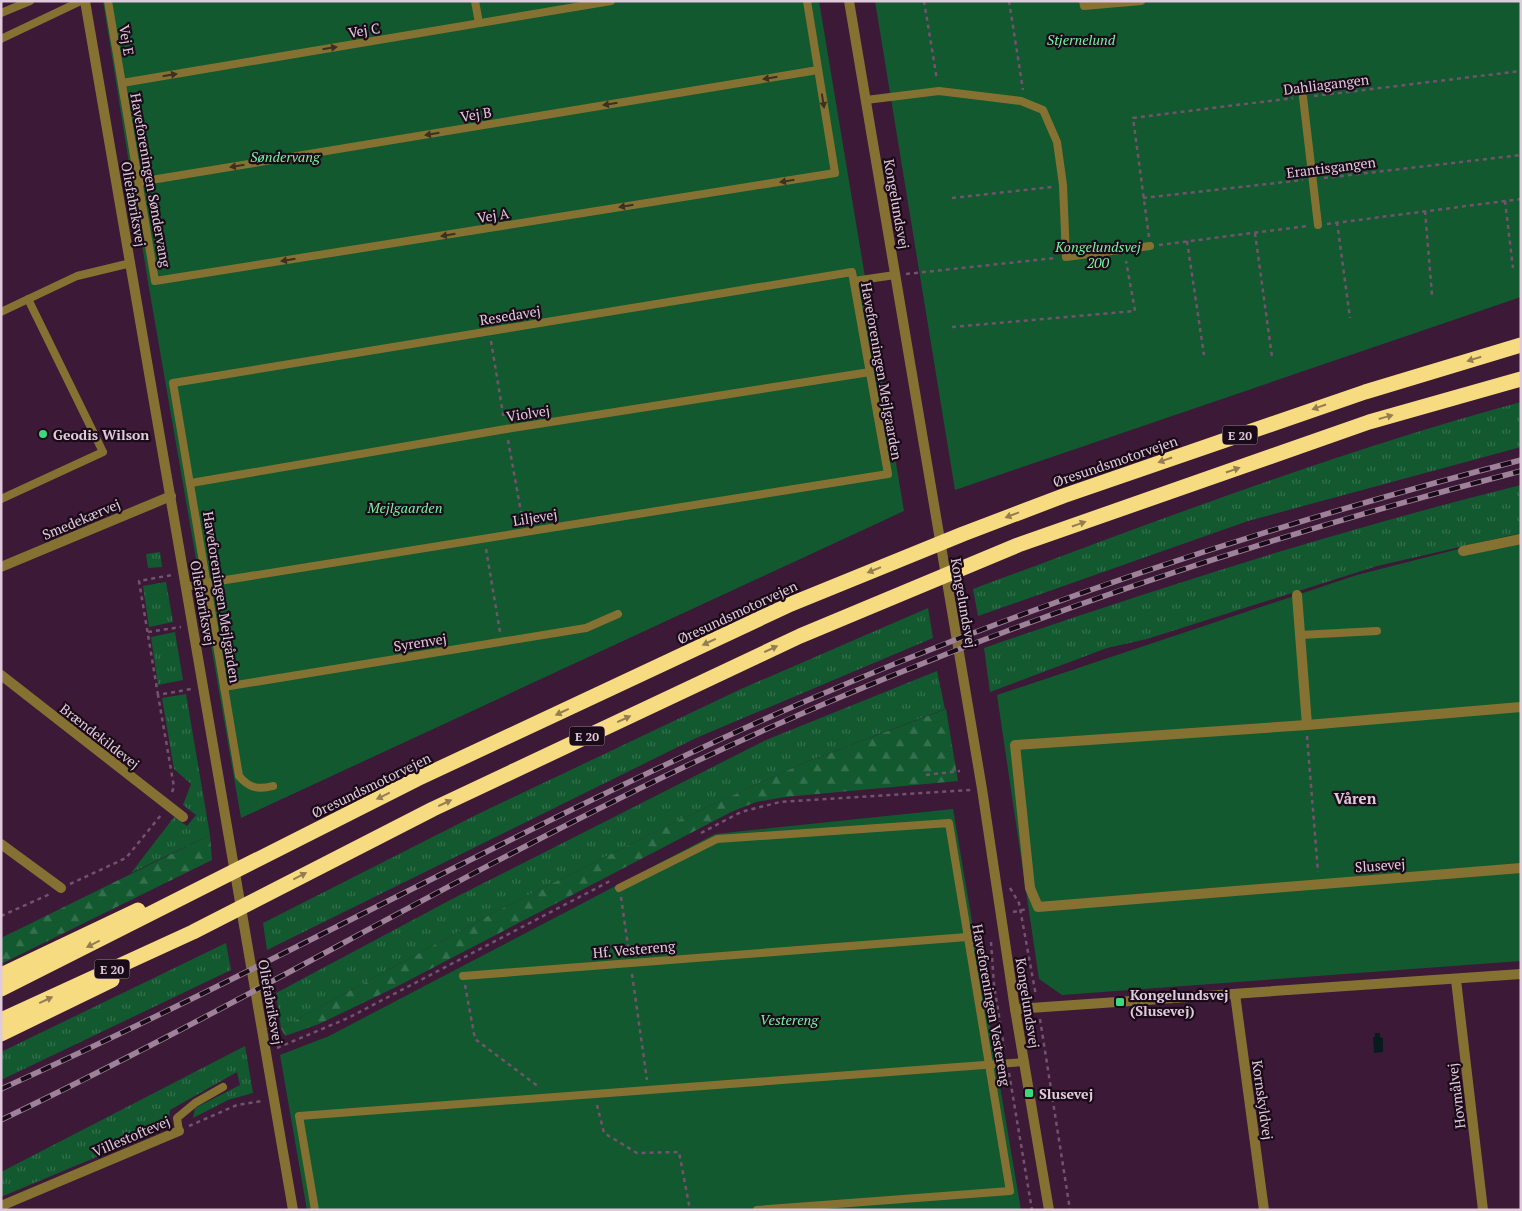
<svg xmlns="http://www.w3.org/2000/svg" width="1522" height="1211" viewBox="0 0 1522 1211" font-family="'PT Serif',serif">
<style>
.grass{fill:url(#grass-tufts)}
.forest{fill:url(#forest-firs)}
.garden{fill:#125930}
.water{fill:#081b1f}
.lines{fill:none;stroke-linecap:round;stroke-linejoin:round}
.path{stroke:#72536d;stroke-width:2.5;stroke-dasharray:4 4;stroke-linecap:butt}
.service{stroke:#857232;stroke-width:8}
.minor{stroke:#857232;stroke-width:10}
.tertiary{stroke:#857232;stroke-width:10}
.motorway{stroke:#f7db80;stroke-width:15}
.rail-casing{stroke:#9e8299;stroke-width:5.5}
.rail{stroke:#1a0b18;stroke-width:4;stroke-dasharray:11;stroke-linecap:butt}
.oneway{fill:#3f2f21}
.oneway2{fill:#947d51}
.poi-dot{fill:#3ed77d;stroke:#1a0b18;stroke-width:2}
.labels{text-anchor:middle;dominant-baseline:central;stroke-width:4.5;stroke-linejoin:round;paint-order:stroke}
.shield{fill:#1a0b18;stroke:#a591a1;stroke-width:1}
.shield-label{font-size:12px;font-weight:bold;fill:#e1cadc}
.street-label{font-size:14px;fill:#e1cadc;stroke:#1a0b18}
.park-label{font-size:14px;font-style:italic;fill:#77f4a2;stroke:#1a0b18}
.poi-label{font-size:14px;font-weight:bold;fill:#e1cadc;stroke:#1a0b18;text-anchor:start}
.neighbourhood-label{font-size:15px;font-weight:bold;fill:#e1cadc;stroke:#1a0b18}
</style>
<defs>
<pattern id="grass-tufts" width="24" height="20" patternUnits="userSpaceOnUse" patternTransform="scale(1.25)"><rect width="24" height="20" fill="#125930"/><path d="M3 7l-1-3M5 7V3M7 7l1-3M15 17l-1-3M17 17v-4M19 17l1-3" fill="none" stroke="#34704d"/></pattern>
<pattern id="forest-firs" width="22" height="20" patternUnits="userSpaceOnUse" patternTransform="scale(1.25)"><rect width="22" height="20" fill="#125930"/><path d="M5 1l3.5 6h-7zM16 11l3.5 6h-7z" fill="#34704d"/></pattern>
</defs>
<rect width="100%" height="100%" fill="#3c1937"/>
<g class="grass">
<path d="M1521,402V447L1248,521L978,616L973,589C1154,522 1335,452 1521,402Z"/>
<path d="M1521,485V533L1377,566L1147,639L1107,648L990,692L984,648C1161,587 1339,530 1521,485Z"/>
<polygon points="160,552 162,567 148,568 146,554"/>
<polygon points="166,582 173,622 149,627 143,586"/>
<polygon points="928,608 933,638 696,738 267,950 263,923 476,815 741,689"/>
<polygon points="175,632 183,680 158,685 151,637"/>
<polygon points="937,671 945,709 806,762 681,819 497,911 281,1028 276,993 454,898 766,740"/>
<polygon points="186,694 210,835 131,873 174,817 187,826 196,815 183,805 191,784 174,769 162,698"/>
<polygon points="226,943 231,970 1,1080 1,1052"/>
<polygon points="245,1046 253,1093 228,1100 193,1118 195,1108 240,1085 237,1072 170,1110 168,1127 1,1197 1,1172"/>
</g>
<g class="forest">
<polygon points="946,709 958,781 785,797 756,802 731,812 396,987 319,1024 285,1036 281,1028 497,911 681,819 806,762"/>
<polygon points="210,835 212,860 1,964 1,938"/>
</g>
<g class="garden">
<polygon points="103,1 819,1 904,511 241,818 148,282"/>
<polygon points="875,1 1521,1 1521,297 955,490"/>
<polygon points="1521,533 1521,961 1062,995 1039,979 997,695 1357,575"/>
<polygon points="953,809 1021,1210 307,1210 280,1055 329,1036 715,834"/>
</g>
<polygon class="water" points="1375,1033 1380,1033 1380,1037 1383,1038 1383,1052 1374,1053 1373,1037 1375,1037"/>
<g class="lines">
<g class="path">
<polyline points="924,1 937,80"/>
<polyline points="1009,1 1023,90"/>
<polyline points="1314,96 1521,71"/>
<polyline points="1324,178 1521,155"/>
<polyline points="952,198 1052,187"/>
<polyline points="1143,198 1303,180"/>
<polyline points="1505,201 1513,268"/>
<polyline points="1425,211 1432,295"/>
<polyline points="1337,222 1350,318"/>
<polyline points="1327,224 1521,199"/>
<polyline points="1255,233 1272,357"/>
<polyline points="1149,237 1133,118 1293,98"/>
<polyline points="1187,241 1204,355"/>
<polyline points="1159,245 1307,226"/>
<polyline points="906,274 1055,258"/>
<polyline points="952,327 1135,311 1126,261"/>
<polyline points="491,341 504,420"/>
<polyline points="508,440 523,523"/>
<polyline points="486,549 500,632"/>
<polyline points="148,632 181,627"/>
<polyline points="158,695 139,581 172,575"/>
<polyline points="1307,736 1318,872"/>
<polyline points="926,775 960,771"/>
<polyline points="172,792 174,787 158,695 191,689"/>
<polyline points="701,833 741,812 780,802 971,790"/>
<polyline points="70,884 126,858 161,815"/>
<polyline points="1010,888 1019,903 1036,996"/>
<polyline points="621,897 629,953"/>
<polyline points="1013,912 1027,909"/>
<polyline points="1,916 50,894"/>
<polyline points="991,942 994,985 1005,1053"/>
<polyline points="632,974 647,1080"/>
<polyline points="465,985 475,1039 539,1087"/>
<polyline points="1040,1019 1070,1210"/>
<polyline points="277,1048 348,1018 612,880"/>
<polyline points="1009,1073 1032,1210"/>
<polyline points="597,1105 604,1133 637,1153 679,1152 690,1210"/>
<polyline points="189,1126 237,1105 262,1101"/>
</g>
<g class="service">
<polyline points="108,1 155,281 835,173 807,1"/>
<polyline points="475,1 479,23"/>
<polyline points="1083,1 1084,6 1141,1"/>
<polyline points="1,13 30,1"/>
<polyline points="1,39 81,1"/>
<polyline points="122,83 611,1"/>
<polyline points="1303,97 1318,225"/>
<polyline points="866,100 939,91 1021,101 1043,110 1057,142 1063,185 1066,257 1150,246"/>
<polyline points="139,182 818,70"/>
<polyline points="854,281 895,275"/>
<polyline points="1,312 77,276 131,263"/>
<polyline points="191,483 506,429 870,372"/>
<polyline points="1,499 103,452 28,299"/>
<path d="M186,587L207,583L888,474L852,272L173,383C196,514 218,645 239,776C249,788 258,790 273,786"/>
<polyline points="1300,635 1377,631"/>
<polyline points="224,687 586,628 618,614"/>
<polyline points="619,888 717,839 949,823 1010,1191 757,1210"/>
<polyline points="463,976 967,937"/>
<polyline points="179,1131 177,1118 195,1103 223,1087"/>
<polyline points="315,1210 299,1116 1024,1062"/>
</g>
<g class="minor">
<polyline points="85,1 293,1210"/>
<polyline points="1463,551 1521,539"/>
<polyline points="1,567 171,496"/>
<polyline points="1297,595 1307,725"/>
<polyline points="1,675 183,817"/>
<polyline points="1521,707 1307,725 1015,745 1030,888 1038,907 1521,868"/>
<polyline points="1,844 61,888"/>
<polyline points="1456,980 1483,1210"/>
<polyline points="1235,994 1264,1210"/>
<polyline points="1015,1009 1521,974"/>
<polyline points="1,1206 179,1131"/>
</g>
<polyline class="tertiary" points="849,1 982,789 1015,1009 1049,1210"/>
<g class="motorway">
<polyline points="1,975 138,910"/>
<polyline points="1,989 417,779 791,604 963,534 1063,496 1365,392 1521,345"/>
<polyline points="1,1020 193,932 433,809 800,636 1018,545 1369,422 1521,379"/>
<polyline points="1,1034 112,980"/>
</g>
<g class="rail-casing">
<g id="rail">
<path d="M1,1089C271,967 529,822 799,704C1033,602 1274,524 1521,460"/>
<path d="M1,1120C232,1010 451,878 682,768C951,640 1233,545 1521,471"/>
</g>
</g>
<use href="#rail" class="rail"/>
</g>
<defs><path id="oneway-solid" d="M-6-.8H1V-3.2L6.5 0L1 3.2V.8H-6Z" transform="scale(1.25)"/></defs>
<g class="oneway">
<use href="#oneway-solid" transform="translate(330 48) rotate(-9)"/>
<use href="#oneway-solid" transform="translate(170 75) rotate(-9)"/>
<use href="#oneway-solid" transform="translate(770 78) rotate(171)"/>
<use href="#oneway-solid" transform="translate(823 101) rotate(81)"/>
<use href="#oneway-solid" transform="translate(610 104) rotate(171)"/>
<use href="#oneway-solid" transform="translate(432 134) rotate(171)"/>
<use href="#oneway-solid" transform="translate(237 166) rotate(171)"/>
<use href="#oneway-solid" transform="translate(787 181) rotate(171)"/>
<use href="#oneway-solid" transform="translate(626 206) rotate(171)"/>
<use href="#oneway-solid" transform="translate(448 235) rotate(171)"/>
<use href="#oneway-solid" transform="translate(288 260) rotate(171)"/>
</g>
<g class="oneway2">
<use href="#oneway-solid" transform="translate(1474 359) rotate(163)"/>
<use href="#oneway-solid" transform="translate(1319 407) rotate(161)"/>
<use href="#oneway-solid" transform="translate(1386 417) rotate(-16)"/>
<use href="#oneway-solid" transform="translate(1165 460) rotate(161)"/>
<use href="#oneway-solid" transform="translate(1233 470) rotate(-19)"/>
<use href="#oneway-solid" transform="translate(1012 515) rotate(159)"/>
<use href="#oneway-solid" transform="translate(1079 524) rotate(-19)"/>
<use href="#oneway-solid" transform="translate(874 570) rotate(158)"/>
<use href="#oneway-solid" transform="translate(709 642) rotate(155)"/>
<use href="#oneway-solid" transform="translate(771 649) rotate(-25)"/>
<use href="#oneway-solid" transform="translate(562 712) rotate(155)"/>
<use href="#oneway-solid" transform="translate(624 719) rotate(-25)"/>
<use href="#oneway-solid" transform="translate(383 796) rotate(154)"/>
<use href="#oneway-solid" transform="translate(445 803) rotate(-25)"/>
<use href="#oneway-solid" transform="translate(300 876) rotate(-27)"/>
<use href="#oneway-solid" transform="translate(93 944) rotate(153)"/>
<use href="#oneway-solid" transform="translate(46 1000) rotate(-25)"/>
</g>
<g class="poi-dot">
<circle cx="43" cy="434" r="5"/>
<rect x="1115" y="997" width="10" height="10" rx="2.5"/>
<rect x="1024" y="1088" width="10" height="10" rx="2.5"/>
</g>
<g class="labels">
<g class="shield">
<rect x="1222.5" y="425.5" width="35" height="19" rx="4"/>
<rect x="569.5" y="726.5" width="35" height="19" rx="4"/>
<rect x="94.5" y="959.5" width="35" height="19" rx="4"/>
</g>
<g class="shield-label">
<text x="1240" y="435">E 20</text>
<text x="587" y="736">E 20</text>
<text x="112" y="969">E 20</text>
</g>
<g class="street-label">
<text transform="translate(364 30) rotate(-9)">Vej C</text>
<text transform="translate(127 40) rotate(80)">Vej E</text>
<text transform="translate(1326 84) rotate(-7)">Dahliagangen</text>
<text transform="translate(476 114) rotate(-9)">Vej B</text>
<text transform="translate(1331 167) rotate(-7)">Erantisgangen</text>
<text transform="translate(151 180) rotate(80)">Haveforeningen Søndervang</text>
<text transform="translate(134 204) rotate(80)">Oliefabriksvej</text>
<text transform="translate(897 204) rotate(80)">Kongelundsvej</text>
<text transform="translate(493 215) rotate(-9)">Vej A</text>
<text transform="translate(510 315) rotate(-9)">Resedavej</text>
<text transform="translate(882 371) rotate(80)">Haveforeningen Mejlgaarden</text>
<text transform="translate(528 413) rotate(-9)">Violvej</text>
<text transform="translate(1115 461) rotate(-19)">Øresundsmotorvejen</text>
<text transform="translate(535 517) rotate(-9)">Liljevej</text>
<text transform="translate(81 519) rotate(-23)">Smedekærvej</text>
<text transform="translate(222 597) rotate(81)">Haveforeningen Mejlgården</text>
<text transform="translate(203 603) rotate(80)">Oliefabriksvej</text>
<text transform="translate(964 603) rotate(80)">Kongelundsvej</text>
<text transform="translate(737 612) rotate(-25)">Øresundsmotorvejen</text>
<text transform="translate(420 642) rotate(-9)">Syrenvej</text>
<text transform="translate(100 736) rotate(38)">Brændekildevej</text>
<text transform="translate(371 785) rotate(-26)">Øresundsmotorvejen</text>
<text transform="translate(1380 865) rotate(-4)">Slusevej</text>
<text transform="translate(634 949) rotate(-5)">Hf. Vestereng</text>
<text transform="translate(271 1002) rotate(80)">Oliefabriksvej</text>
<text transform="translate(1028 1003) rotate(81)">Kongelundsvej</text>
<text transform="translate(992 1005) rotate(80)">Haveforeningen Vestereng</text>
<text transform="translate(1456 1096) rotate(-97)">Hovmålvej</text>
<text transform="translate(1263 1100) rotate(82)">Kornskyldvej</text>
<text transform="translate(131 1136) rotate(-23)">Villestoftevej</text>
</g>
<g class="park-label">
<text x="1081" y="39">Stjernelund</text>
<text x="285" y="156">Søndervang</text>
<text x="1098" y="246">Kongelundsvej<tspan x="1098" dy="16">200</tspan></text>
<text x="405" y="507">Mejlgaarden</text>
<text x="789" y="1019">Vestereng</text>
</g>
<g class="poi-label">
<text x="53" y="434">Geodis Wilson</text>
<text x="1130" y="994">Kongelundsvej<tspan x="1130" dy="16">(Slusevej)</tspan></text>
<text x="1039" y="1093">Slusevej</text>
</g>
<g class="neighbourhood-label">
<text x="1355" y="798">Våren</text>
</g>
</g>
<rect width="1522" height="1211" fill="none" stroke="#e1cadc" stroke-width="5"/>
</svg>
